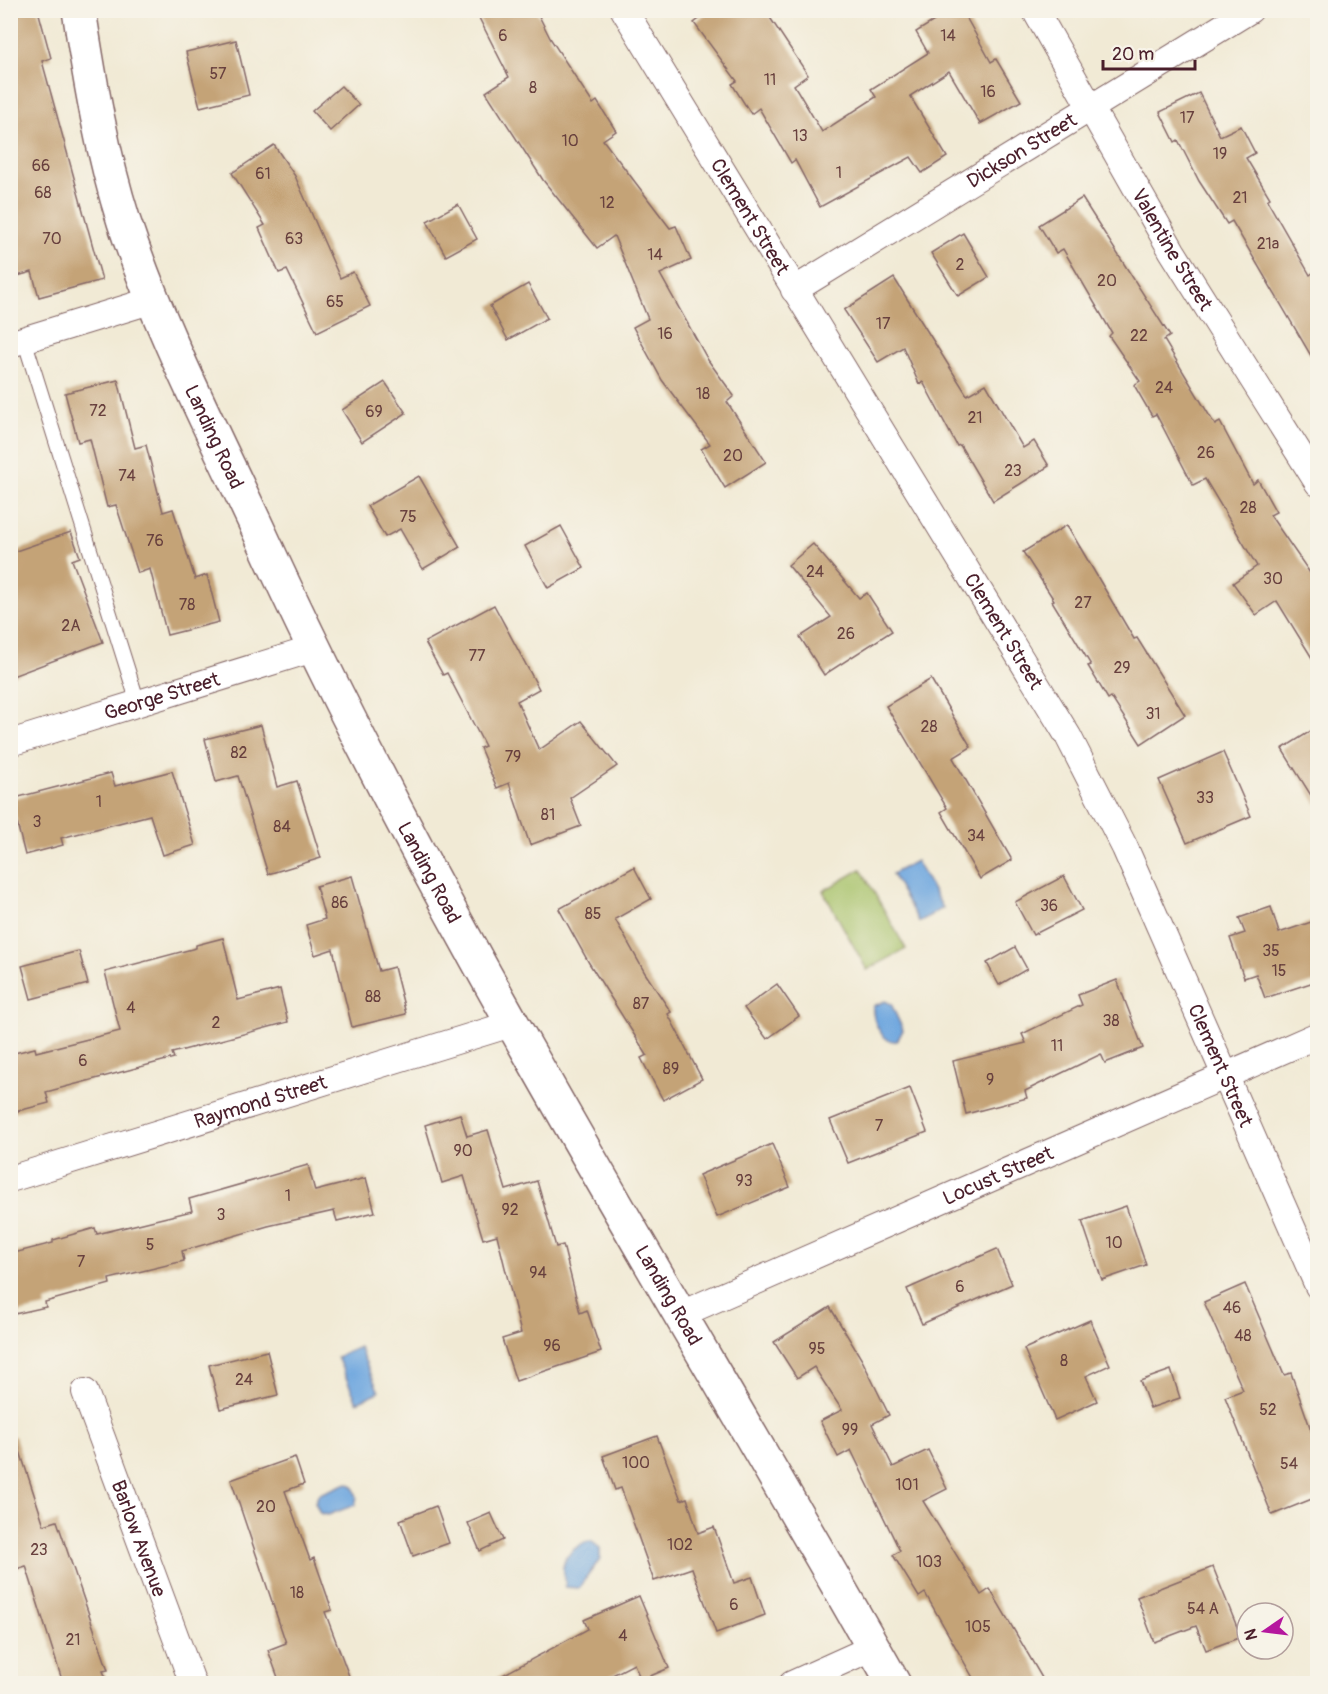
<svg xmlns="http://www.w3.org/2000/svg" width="1328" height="1694" viewBox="0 0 1328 1694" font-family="Pangolin,sans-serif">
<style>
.green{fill:#a6c168;stroke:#78704a;stroke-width:1.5}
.water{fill:#71a8df;stroke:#5e6485;stroke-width:1.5}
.building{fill:#c4a377}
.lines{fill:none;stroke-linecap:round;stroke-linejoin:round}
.lane-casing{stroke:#846666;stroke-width:16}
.street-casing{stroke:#846666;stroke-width:28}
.secondary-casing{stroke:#846666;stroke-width:36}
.lane{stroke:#fff;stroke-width:14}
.street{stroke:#fff;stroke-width:26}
.secondary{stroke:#fff;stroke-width:33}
.labels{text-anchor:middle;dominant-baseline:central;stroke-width:4.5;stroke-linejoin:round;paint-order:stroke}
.number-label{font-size:16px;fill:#68403e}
.street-label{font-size:20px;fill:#4a1f2b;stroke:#f7f3e8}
</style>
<rect width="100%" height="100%" fill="#f7f3e8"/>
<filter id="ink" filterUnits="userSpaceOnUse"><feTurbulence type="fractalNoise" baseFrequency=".0167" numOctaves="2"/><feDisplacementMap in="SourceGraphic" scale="12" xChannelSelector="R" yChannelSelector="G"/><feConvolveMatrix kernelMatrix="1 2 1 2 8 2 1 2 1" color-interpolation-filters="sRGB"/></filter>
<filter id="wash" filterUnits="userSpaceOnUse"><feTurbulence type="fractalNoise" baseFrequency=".008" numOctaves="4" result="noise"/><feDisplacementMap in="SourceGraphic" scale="24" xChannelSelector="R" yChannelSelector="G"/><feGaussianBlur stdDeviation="1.35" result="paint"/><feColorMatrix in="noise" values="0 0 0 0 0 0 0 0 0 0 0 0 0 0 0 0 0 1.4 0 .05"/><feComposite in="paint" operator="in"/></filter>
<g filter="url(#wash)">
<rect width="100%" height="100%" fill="#f1ead5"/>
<polygon class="green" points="861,869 906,949 867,970 823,891"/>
<g class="water">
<polygon points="916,861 943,908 919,922 892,874"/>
<path d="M885,1001L891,1004L903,1030L897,1041C881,1043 872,1020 873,1006Z"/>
<polygon points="359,1347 379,1392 357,1402 337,1357"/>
<polygon points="347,1483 353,1486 357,1497 355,1505 328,1515 320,1513 315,1502 319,1494"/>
<path d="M591,1541L600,1548V1559L579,1588L565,1587C567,1580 564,1579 563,1573C561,1557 577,1544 591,1541Z"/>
</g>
<g id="blocks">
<g class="building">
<polygon points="10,10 38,10 51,58 42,61 102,280 39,297 32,272 10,278"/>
<polygon points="475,10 536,10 550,38 593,104 597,101 616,131 603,140 670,228 676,226 691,260 660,274 708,360 734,396 727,402 766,462 725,488 701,449 710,444 662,380 633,327 648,319 614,236 597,248 543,180 486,92 509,77"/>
<polygon points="711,10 765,10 808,75 794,85 822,132 876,97 871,89 928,53 916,32 952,10 962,10 991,62 996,59 1021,101 980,124 949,71 910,96 947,157 922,173 911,157 820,207 795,160 791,163 759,108 751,114 732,84 737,81 694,23"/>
<polygon points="236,40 249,95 200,107 186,52"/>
<polygon points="341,86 359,105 330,131 312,111"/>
<polygon points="1199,93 1220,136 1241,126 1255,153 1246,158 1270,198 1267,200 1310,275 1317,270 1317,366 1232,221 1227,224 1199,181 1178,140 1175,142 1160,112"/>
<polygon points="274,145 295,176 340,278 353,272 370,306 317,332 287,270 279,273 259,228 265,225 232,173"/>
<polygon points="1082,198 1170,336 1164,340 1215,425 1220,422 1253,484 1258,480 1276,512 1270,515 1317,583 1317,666 1277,601 1256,615 1233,583 1257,566 1205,479 1193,485 1156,414 1152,416 1134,385 1140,381 1109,336 1112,333 1063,249 1056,253 1039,225"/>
<polygon points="458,204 477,239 446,256 427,221"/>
<polygon points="963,233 989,277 958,296 931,253"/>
<polygon points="894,278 967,395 986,384 1023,448 1034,441 1049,466 993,501 960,445 957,446 923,382 919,384 903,347 878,362 844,310"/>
<polygon points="528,284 547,318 508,340 490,306"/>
<polygon points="118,380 135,448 146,445 163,512 173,509 195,579 207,575 219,622 167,635 150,569 138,573 116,505 107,507 90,439 78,442 65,393"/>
<polygon points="385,382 406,413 362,442 342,410"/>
<polygon points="419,476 460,547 423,569 400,529 385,537 367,506"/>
<polygon points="1067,525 1134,639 1137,638 1185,715 1141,744 1111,697 1108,699 1088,666 1091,665 1052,601 1054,600 1023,552"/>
<polygon points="561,526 584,568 548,588 525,546"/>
<polygon points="71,532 80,557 72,560 103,642 10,677 10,553"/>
<polygon points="813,544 859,598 867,593 892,631 824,675 800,637 831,617 788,565"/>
<polygon points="494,605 539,689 517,701 539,750 581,721 617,766 570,798 581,826 530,845 509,783 497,788 480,748 485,746 447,673 443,675 425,642"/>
<polygon points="931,679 971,747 953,758 1012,860 980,879 941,812 947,808 886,706"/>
<polygon points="261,725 277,787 297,781 321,858 268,874 238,776 216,782 205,739"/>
<polygon points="1317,727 1317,805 1282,749"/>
<polygon points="1223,752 1251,816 1187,843 1159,780"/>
<polygon points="172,771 195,845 163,855 150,815 61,838 63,845 25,855 11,799 111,773 115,786"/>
<polygon points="634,867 651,899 615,919 645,973 671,1012 668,1014 702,1079 663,1100 641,1058 647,1055 589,963 559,909"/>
<polygon points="352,876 379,971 394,967 406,1014 352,1027 333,949 315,955 306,925 325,919 316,886"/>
<polygon points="1064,876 1082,910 1033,935 1015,902"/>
<polygon points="1271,907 1279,933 1317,920 1317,981 1265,998 1256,974 1244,978 1230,938 1245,933 1239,918"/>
<polygon points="223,938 238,1000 280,989 288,1022 172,1053 174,1058 46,1092 49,1103 10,1113 10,1054 35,1048 36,1052 120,1031 105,972 196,948 196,945"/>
<polygon points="1015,947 1027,969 999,985 987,963"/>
<polygon points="79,951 88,984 31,999 22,966"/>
<polygon points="1117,980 1143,1048 1105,1063 1101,1054 1025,1091 1027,1098 966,1114 953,1061 1026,1043 1022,1034 1082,1005 1078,995"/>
<polygon points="777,984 799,1016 767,1039 744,1008"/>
<polygon points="910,1088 927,1132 848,1163 830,1120"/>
<polygon points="460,1114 467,1136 488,1130 506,1190 537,1181 556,1247 563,1245 580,1313 587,1310 601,1352 516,1381 502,1339 521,1333 497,1235 483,1239 464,1176 442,1183 425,1125"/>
<polygon points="772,1144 790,1187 717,1217 699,1175"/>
<polygon points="308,1165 315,1191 366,1178 375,1212 337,1221 334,1211 268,1226 182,1251 184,1261 109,1279 110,1284 45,1302 46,1307 10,1315 10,1254 53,1243 53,1240 95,1228 97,1234 192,1211 189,1199"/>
<polygon points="1126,1206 1146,1265 1102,1280 1082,1221"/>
<polygon points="997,1249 1012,1284 922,1324 907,1289"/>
<polygon points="1245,1284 1284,1375 1291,1373 1317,1447 1317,1497 1272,1515 1225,1397 1243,1390 1204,1302"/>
<polygon points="830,1307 862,1360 889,1415 872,1424 893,1467 928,1450 947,1489 923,1501 981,1595 990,1589 1045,1683 976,1683 925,1593 919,1597 893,1555 900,1551 851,1450 838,1457 820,1421 842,1410 814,1367 797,1378 774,1342"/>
<polygon points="1090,1320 1110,1365 1086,1376 1097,1401 1055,1420 1024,1349"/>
<polygon points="267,1351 278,1395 220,1409 209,1365"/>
<polygon points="1171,1370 1180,1398 1150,1408 1140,1381"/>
<polygon points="15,1436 44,1525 57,1521 108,1670 103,1671 108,1683 63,1683 26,1566 10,1571 10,1437"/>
<polygon points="657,1436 681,1500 687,1498 698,1533 714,1527 734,1583 752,1577 765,1615 716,1633 692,1568 654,1581 621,1488 615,1490 603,1456"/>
<polygon points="295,1457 304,1484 285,1491 310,1560 314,1558 332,1610 325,1612 349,1676 328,1683 280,1683 268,1650 286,1643 231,1480"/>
<polygon points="436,1506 449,1543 413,1556 400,1520"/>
<polygon points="491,1513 503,1540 480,1551 468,1523"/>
<polygon points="1213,1567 1241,1637 1206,1650 1196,1626 1154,1642 1137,1597"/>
<polygon points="639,1596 669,1668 641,1680 634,1664 597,1683 488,1683 588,1629 584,1620"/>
</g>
</g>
</g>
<g filter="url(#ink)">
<use href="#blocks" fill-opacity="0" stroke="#846666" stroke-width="1.5"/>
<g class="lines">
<g class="lane-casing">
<polyline id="lane" points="24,339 138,703"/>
</g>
<g class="street-casing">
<g id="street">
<path id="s1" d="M624,10L1068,736L1125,848L1318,1286"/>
<path id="s2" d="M1035,10L1172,251L1318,483"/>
<path id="s3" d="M794,290L1250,10"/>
<polyline points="10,344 153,300"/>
<path id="s4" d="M10,743L313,649"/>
<path id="s5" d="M10,1179L511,1024"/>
<path id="s6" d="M679,1315L1318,1035"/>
<path id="s7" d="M85,1392L193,1684"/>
<polyline points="792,1684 874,1647"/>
</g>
</g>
<g class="secondary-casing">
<g id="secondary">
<path id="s8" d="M79,10C90,81 102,153 124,222C160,331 215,436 263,540C445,937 680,1305 894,1684"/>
</g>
</g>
<use href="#lane" class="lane"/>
<use href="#street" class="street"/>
<use href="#secondary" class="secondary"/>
</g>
</g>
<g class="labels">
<g class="number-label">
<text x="503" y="36">6</text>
<text x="948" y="36">14</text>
<text x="218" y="74">57</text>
<text x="770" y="80">11</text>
<text x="533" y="88">8</text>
<text x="988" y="92">16</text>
<text x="1187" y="118">17</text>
<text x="800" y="136">13</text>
<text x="570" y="141">10</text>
<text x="1220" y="154">19</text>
<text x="41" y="166">66</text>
<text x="839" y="173">1</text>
<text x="263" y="174">61</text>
<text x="43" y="193">68</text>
<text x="1240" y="198">21</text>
<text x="607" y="203">12</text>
<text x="52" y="239">70</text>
<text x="294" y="239">63</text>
<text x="1268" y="244">21a</text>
<text x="655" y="255">14</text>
<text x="960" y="265">2</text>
<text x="1107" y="281">20</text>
<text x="335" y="302">65</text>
<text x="883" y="324">17</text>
<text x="665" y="334">16</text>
<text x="1139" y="336">22</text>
<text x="1164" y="388">24</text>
<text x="703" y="394">18</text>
<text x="98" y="411">72</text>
<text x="374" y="412">69</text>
<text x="975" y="418">21</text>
<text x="1206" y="453">26</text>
<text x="733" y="456">20</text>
<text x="1013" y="471">23</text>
<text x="127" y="476">74</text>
<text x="1248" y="508">28</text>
<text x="408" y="517">75</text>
<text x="155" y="541">76</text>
<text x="815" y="572">24</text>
<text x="1273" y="579">30</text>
<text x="1083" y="603">27</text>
<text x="187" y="605">78</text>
<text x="71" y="626">2A</text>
<text x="846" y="634">26</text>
<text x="477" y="656">77</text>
<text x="1122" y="668">29</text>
<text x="1153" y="714">31</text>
<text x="929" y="727">28</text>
<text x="239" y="753">82</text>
<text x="513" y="757">79</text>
<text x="1205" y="798">33</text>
<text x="99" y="802">1</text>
<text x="548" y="815">81</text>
<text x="37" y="822">3</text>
<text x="282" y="827">84</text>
<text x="976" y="836">34</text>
<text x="340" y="903">86</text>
<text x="1049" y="906">36</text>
<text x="593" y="914">85</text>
<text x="1271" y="951">35</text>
<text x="1279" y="971">15</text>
<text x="373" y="997">88</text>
<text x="641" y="1004">87</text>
<text x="131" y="1008">4</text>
<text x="1111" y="1021">38</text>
<text x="216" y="1023">2</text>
<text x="1057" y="1046">11</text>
<text x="83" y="1061">6</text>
<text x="671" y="1069">89</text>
<text x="990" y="1080">9</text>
<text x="879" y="1126">7</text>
<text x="463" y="1151">90</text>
<text x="744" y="1181">93</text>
<text x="288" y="1196">1</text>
<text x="510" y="1210">92</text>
<text x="221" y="1215">3</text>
<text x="1114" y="1243">10</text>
<text x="150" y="1245">5</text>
<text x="81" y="1262">7</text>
<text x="538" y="1273">94</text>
<text x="960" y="1287">6</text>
<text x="1232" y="1308">46</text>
<text x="1243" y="1336">48</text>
<text x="552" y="1346">96</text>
<text x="817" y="1349">95</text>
<text x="1064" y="1361">8</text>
<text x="244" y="1380">24</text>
<text x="1268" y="1410">52</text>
<text x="850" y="1430">99</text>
<text x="636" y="1463">100</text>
<text x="1289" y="1464">54</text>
<text x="907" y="1485">101</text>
<text x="266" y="1507">20</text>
<text x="680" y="1545">102</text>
<text x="39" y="1550">23</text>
<text x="929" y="1562">103</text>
<text x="297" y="1593">18</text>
<text x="734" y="1605">6</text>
<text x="1203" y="1609">54 A</text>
<text x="978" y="1627">105</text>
<text x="623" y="1636">4</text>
<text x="73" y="1640">21</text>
</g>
<g class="street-label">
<text stroke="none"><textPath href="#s3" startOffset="267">Dickson Street</textPath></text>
<text stroke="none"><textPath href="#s1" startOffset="242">Clement Street</textPath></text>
<text stroke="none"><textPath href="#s2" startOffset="276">Valentine Street</textPath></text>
<text stroke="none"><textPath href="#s8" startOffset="450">Landing Road</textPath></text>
<text stroke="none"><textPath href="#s1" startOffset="728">Clement Street</textPath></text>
<text stroke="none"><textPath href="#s4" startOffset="159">George Street</textPath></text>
<text stroke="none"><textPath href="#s8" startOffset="936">Landing Road</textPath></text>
<text stroke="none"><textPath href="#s1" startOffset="1214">Clement Street</textPath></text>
<text stroke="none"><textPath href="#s5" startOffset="262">Raymond Street</textPath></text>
<text stroke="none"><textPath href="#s6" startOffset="348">Locust Street</textPath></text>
<text stroke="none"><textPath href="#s8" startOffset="1422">Landing Road</textPath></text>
<text stroke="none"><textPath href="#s7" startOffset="156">Barlow Avenue</textPath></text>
</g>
</g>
<rect width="1328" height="1694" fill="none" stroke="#f7f3e8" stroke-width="36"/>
<g transform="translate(1265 1631) rotate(256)"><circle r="28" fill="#f7f3e8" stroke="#b29e9c" stroke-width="1.5"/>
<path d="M0-4.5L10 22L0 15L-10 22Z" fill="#b5179e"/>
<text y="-9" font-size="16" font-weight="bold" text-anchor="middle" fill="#4a1f2b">N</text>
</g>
<path d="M1103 60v9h92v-9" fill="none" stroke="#4a1f2b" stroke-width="3"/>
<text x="1112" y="60" font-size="18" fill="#4a1f2b" stroke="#f7f3e8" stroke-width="4.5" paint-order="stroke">20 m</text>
</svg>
